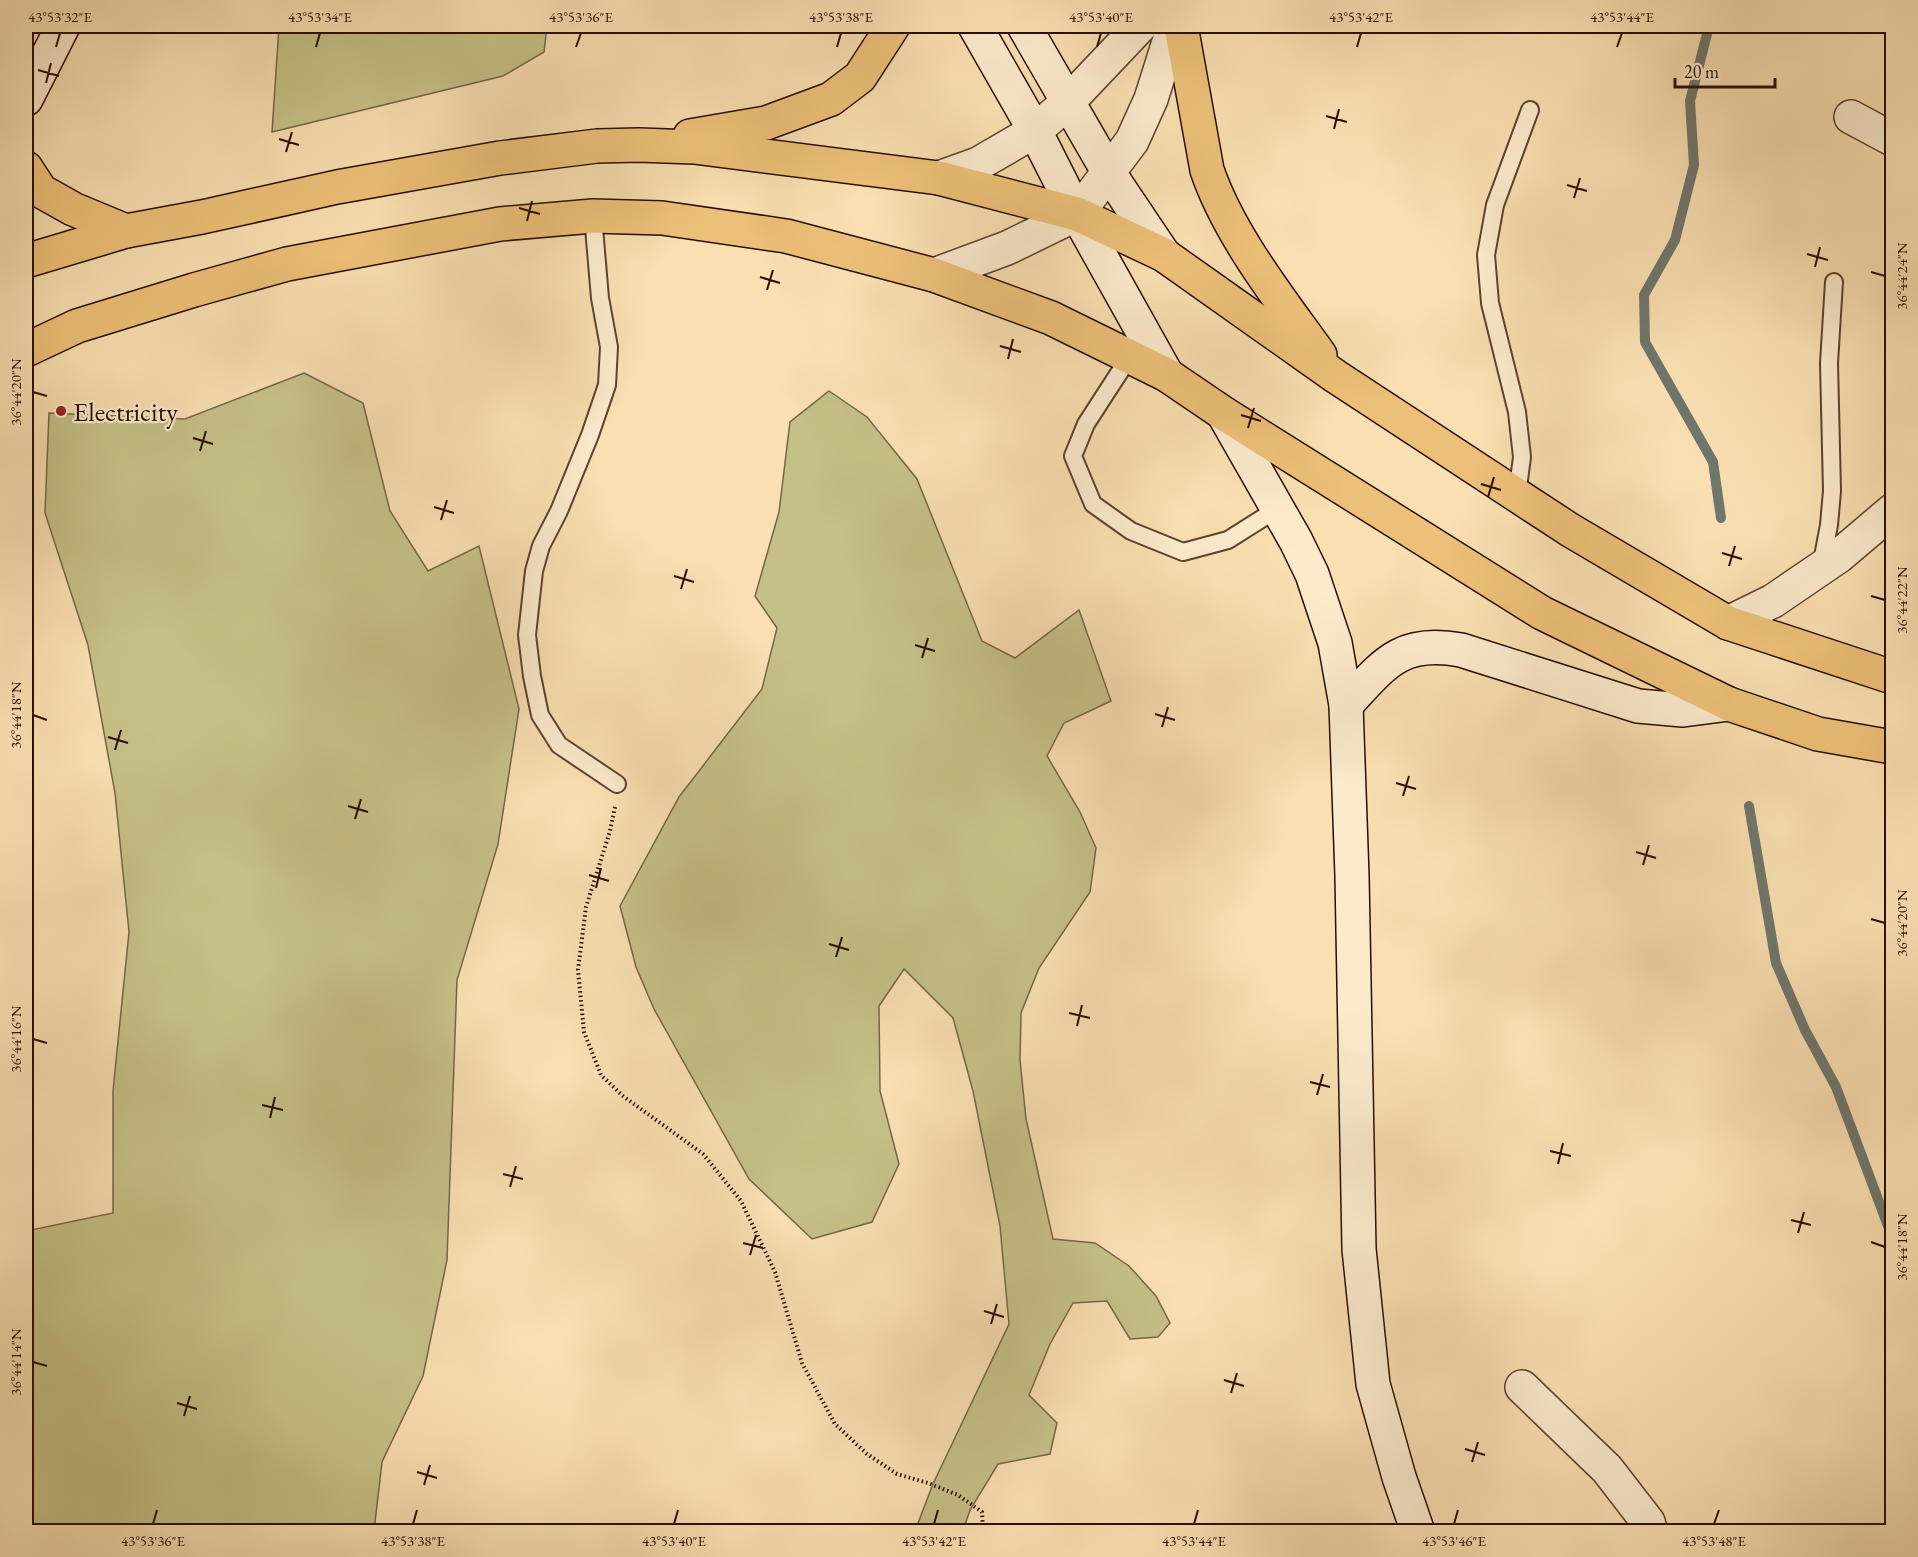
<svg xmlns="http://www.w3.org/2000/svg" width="1918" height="1557" viewBox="0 0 1918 1557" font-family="'EB Garamond',serif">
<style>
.green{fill:#c5c087;stroke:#766646;stroke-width:1.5}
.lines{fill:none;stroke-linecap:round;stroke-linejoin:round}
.stream{stroke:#6f766c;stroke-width:10}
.lane-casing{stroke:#5c422f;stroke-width:20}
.street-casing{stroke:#5c422f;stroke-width:36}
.secondary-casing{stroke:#280d04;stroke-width:36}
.highway-casing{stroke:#280d04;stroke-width:36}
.path{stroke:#280d04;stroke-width:4;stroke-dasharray:1.5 3;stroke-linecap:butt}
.lane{stroke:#fbeacc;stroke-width:16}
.street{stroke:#fbeacc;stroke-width:33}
.secondary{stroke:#fbeacc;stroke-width:33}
.highway{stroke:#ecc078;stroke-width:33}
.ticks{fill:none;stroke:#280d04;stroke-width:2}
.poi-dot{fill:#8f2418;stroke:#fbeacc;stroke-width:2}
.labels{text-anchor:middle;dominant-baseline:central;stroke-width:4.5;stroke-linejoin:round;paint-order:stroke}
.poi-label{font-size:27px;fill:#280d04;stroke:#fbeacc;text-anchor:start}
.neatline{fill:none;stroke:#280d04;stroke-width:2}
.ticks-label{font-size:15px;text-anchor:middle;fill:#280d04}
</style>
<rect width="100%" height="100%" fill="#f9dfb1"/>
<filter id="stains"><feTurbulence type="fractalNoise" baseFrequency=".00333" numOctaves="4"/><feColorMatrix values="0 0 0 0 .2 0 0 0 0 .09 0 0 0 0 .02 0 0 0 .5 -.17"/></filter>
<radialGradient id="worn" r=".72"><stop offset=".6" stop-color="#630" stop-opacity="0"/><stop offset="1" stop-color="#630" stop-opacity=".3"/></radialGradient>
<g class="green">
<polygon points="279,26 547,26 544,52 503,76 272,132"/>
<polygon points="304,373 363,403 390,511 428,571 479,546 519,709 498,844 457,980 447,1260 423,1376 382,1462 374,1531 32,1531 26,1492 26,1231 113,1213 113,1091 129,932 115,793 88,645 45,513 49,413 185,419"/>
<polygon points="829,391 867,417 917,479 982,641 1015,658 1079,610 1111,701 1064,723 1047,756 1080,812 1096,848 1090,892 1039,968 1021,1013 1020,1060 1026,1119 1053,1239 1095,1243 1129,1266 1156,1296 1170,1323 1158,1337 1130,1339 1107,1301 1073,1303 1050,1344 1029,1395 1057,1423 1050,1454 998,1464 970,1510 963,1531 915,1531 933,1484 1009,1324 1000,1226 973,1091 953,1018 904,969 879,1006 880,1091 899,1164 872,1222 812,1239 749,1179 654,1009 636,967 620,906 679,797 762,689 777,628 755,596 779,512 790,422"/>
</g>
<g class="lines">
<g class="stream">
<polyline points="1709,26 1690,101 1694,165 1675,240 1644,295 1645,342 1713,462 1721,518"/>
<polyline points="1749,806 1776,963 1805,1030 1836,1087 1888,1226 1892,1234"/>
</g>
<g class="lane-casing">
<g id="lane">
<polyline points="593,216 600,298 609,347 607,385 590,435 559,511 541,546 534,571 527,635 532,676 540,715 559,745 617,784"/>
<polyline points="1130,356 1086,424 1073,456 1093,504 1131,531 1183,552 1228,540 1277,509"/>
<polyline points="1517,495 1522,457 1517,412 1490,303 1486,255 1495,205 1530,110"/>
<polyline points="1821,567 1829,525 1832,491 1829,363 1834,282"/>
</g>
</g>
<g class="street-casing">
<g id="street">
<polyline points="1851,117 1892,139"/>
<polyline points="939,178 978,164 1035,131 1068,102 1140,26"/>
<polyline points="934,275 1007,248 1077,214 1132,141 1151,99 1174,26"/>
<polyline points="1728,623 1773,601 1839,556 1892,511"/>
<polyline points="1522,1387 1607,1469 1648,1522 1651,1532"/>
</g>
</g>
<g class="secondary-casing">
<g id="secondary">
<polyline points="975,26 1035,131 1077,214 1167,375"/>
<polyline points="1024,26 1109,173 1164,255"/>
<polyline points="26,99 63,26"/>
<polyline points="1223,413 1296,541 1312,574 1335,643 1346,705 1352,876 1359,1249 1373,1384 1399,1477 1418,1532"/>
<path d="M1346,705C1384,664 1400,639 1461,650L1638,706L1683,710L1729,704"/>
</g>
</g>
<g class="highway-casing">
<g id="highway">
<path d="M1181,26L1207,170C1229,235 1280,299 1320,355"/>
<polyline points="690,136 766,123 831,99 860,77 893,26"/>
<polyline points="26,168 41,191 73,209 126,231"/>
<polyline points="26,261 126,231 202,217 337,187 500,158 597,146 639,145 694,147 939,178 1077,214 1164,255 1335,376 1570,530 1728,623 1892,677"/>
<polyline points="26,350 77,326 194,290 287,264 500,224 593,216 662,218 786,236 934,275 1051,318 1167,375 1223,413 1542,613 1729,704 1818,734 1892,747"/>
</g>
</g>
<polyline class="path" points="615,807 610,831 586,907 578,970 584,1032 601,1075 623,1096 703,1154 741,1201 775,1272 802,1363 835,1424 867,1454 897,1474 928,1483 958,1495 982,1512 983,1532"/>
<use href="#lane" class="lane"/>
<use href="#street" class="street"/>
<use href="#secondary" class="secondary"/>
<use href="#highway" class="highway"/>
</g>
<path class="ticks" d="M56,47L60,33M316,47L320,33M576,47L581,33M837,47L841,33M1097,47L1101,33M1357,47L1361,33M1617,47L1622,33M38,70L59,76M46,83L51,63M1326,116L1347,122M1334,129L1339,109M279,139L299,145M286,152L292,132M1567,185L1587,191M1574,198L1580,178M519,208L540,214M527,221L532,201M1807,254L1828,260M1815,267L1820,247M1871,272L1885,276M760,277L780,283M767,290L773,270M1000,346L1021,352M1008,359L1013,339M33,392L47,396M1241,415L1261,421M1248,428L1254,408M193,438L213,444M200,451L206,431M1481,484L1501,490M1488,497L1494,477M434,507L454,513M441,520L447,500M1722,553L1742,559M1729,566L1735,546M674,576L694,582M681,589L687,569M1871,596L1885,600M915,645L935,651M922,658L928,638M1155,714L1175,720M33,715L47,720M1162,727L1168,707M108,737L128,743M115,750L121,730M1396,783L1416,789M1403,796L1409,776M348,806L368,812M355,819L361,799M1636,852L1656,858M1643,865L1649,845M589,875L609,881M596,888L601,868M1871,919L1885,923M829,944L849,950M836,957L842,937M1069,1013L1090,1018M1077,1026L1082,1005M33,1039L47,1043M1310,1082L1330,1087M1317,1095L1323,1074M262,1105L283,1110M270,1118L275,1097M1550,1151L1571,1156M1558,1164L1563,1143M503,1174L523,1179M510,1187L516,1166M1791,1220L1811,1225M1798,1233L1804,1212M1871,1242L1885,1247M743,1243L763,1248M750,1255L756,1235M984,1311L1004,1317M991,1324L997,1304M33,1362L47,1366M1224,1380L1244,1386M1231,1393L1237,1373M177,1403L197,1409M184,1416L190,1396M1465,1449L1485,1455M1472,1462L1478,1442M417,1472L437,1478M424,1485L430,1465M153,1524L157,1510M413,1524L417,1510M674,1524L678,1510M934,1524L938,1510M1194,1524L1198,1510M1454,1524L1458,1510M1714,1524L1719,1510"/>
<circle class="poi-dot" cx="61" cy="411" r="6"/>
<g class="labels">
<g class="poi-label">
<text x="73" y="411">Electricity</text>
</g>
</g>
<rect width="1918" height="1557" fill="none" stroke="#f9dfb1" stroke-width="66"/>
<path d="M1675 78v9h100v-9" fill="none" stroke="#280d04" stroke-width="3"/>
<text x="1684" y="78" font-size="18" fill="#280d04" stroke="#fbeacc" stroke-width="4.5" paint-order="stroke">20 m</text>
<rect x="33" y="33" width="1852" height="1491" class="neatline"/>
<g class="ticks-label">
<text x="60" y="22">43°53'32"E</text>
<text x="320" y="22">43°53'34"E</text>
<text x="581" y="22">43°53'36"E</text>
<text x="841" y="22">43°53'38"E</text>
<text x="1101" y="22">43°53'40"E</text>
<text x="1361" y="22">43°53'42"E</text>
<text x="1622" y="22">43°53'44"E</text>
<text transform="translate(1902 276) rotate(-90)" y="5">36°44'24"N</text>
<text transform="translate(16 392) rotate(-90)" y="5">36°44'20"N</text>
<text transform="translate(1902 600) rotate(-90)" y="5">36°44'22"N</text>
<text transform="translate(16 715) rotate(-90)" y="5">36°44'18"N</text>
<text transform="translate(1902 923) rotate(-90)" y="5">36°44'20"N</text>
<text transform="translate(16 1039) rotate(-90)" y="5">36°44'16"N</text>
<text transform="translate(1902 1247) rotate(-90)" y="5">36°44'18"N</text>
<text transform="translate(16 1362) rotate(-90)" y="5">36°44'14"N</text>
<text x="153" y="1546">43°53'36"E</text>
<text x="413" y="1546">43°53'38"E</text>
<text x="674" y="1546">43°53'40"E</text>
<text x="934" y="1546">43°53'42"E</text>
<text x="1194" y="1546">43°53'44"E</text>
<text x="1454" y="1546">43°53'46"E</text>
<text x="1714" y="1546">43°53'48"E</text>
</g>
<rect width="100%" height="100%" filter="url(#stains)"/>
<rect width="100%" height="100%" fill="url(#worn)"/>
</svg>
